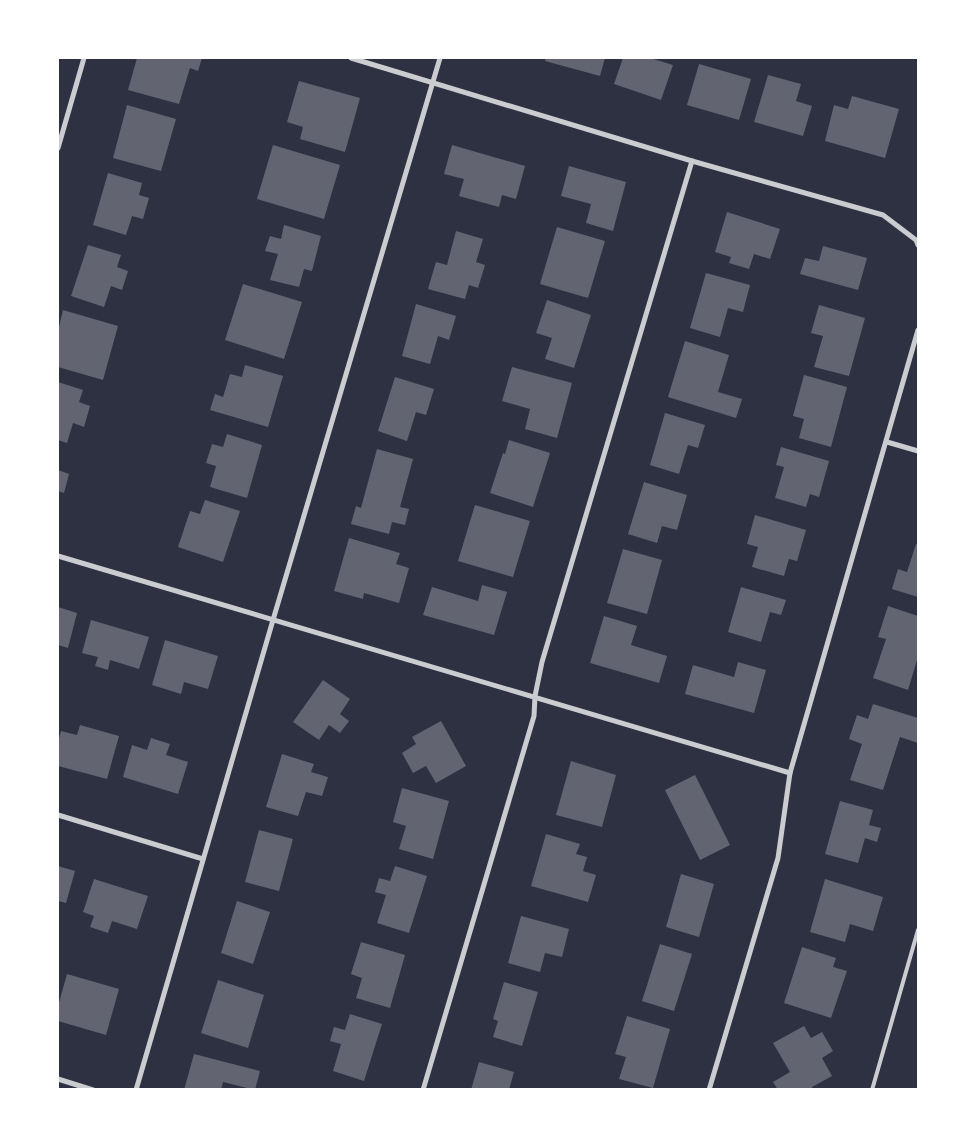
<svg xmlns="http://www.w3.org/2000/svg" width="976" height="1147" viewBox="0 0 976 1147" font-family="Montserrat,sans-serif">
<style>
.building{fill:#626471}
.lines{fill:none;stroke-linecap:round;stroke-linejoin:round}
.service{stroke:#caccd0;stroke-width:4}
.minor{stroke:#caccd0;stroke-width:5}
</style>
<rect width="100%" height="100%" fill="#2d3142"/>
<g class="building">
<polygon points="137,58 202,58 198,71 190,68 179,104 128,90"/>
<polygon points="546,58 605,58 600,76 545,61"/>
<polygon points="623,58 650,58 673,65 661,100 614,84"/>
<polygon points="699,64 751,79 739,120 687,105"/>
<polygon points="768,75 801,84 796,101 812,106 803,136 754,122"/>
<polygon points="299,81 360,98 345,152 300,139 303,127 287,122"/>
<polygon points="852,96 899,109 885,158 825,141 834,105 848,109"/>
<polygon points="127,105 176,119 161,171 113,158"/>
<polygon points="273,145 340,165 324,219 257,199"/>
<polygon points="452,145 525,166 516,199 502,195 499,207 459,196 464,179 444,174"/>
<polygon points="569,166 626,182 613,231 586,223 591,204 561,196"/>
<polygon points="108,173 142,183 139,195 149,198 143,219 132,216 126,235 93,225"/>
<polygon points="727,212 780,229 770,259 754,254 749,269 729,263 731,257 715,252"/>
<polygon points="284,225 321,236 312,271 304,269 299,287 270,280 278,254 265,251 270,236 281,239"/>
<polygon points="557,227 605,241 588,298 540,284"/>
<polygon points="456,231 483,239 476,262 485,265 478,288 469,285 465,299 428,289 436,262 447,265"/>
<polygon points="88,245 121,255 117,267 128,271 122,290 111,286 104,307 71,296"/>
<polygon points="823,246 867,258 858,290 800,274 805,258 819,261"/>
<polygon points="706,273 750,285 743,312 728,308 720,337 690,328"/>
<polygon points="243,284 302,302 284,359 225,340"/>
<polygon points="547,300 591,315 574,368 545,359 552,338 536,333"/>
<polygon points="416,304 456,316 449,340 438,336 430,364 402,356"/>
<polygon points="819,305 865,318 849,376 814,367 823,336 811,333"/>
<polygon points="63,310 118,326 103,380 58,367 58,331"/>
<polygon points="685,341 729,355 718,392 742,399 736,418 668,397"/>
<polygon points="245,365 283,376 268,427 210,410 215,394 223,397 230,374 242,377"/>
<polygon points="512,367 572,383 557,438 525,429 530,409 502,401"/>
<polygon points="804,375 847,387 831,447 799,438 804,419 793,416"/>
<polygon points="395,377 434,389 426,415 416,412 407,441 378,431"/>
<polygon points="58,382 83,390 79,402 90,406 84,427 73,423 67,443 58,440"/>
<polygon points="665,413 705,425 698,448 688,445 679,474 650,465"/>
<polygon points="227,434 262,445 247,498 210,487 216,466 206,463 212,444 223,447"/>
<polygon points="509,440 550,453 533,507 490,493 503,453 505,454"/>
<polygon points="781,447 829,461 819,497 810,494 806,507 775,498 784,467 776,465"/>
<polygon points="377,449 413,459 400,507 409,509 405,525 392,522 389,534 351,524 356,506 361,508"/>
<polygon points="58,470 69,474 64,493 58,491"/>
<polygon points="644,482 687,495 677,530 662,526 657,543 628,534"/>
<polygon points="205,500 240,511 223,562 178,547 190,511 200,514"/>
<polygon points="475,505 530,521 513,577 458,561"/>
<polygon points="755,515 806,530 797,561 789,559 784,576 752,567 758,547 747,544"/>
<polygon points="349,538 400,553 396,564 409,568 399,603 364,593 363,599 334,591"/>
<polygon points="916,544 918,545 918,597 892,589 898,569 907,572"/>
<polygon points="623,549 662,560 647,614 607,603"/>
<polygon points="482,585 507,592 494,635 423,615 432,587 478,601"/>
<polygon points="741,587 786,600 781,615 770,612 761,642 728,632"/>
<polygon points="888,606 918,616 918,657 908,690 873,678 886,639 878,637"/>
<polygon points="58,607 77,613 68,648 58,645"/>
<polygon points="604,616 637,626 631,645 667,656 659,683 590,663"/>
<polygon points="91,620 149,637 139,669 110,660 108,670 95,666 98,657 82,653"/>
<polygon points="165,640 218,656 208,689 184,682 181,694 152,685"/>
<polygon points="738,662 766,670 754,713 685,694 693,665 734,677"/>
<polygon points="323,680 350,699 340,714 349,721 340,733 329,725 319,740 293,722"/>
<polygon points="873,704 918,718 918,743 900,737 883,790 850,780 862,744 849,739 857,715 868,719"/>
<polygon points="441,721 466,766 436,783 426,766 413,773 402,753 416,744 412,737"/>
<polygon points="80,725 119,736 107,779 58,766 58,742 61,731 77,735"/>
<polygon points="151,738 170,744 166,755 188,762 178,794 123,777 132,745 147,750"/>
<polygon points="282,754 314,764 311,772 328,777 322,796 306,792 298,816 266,807"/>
<polygon points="571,761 616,775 602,827 556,815"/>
<polygon points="695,775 730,845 700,860 665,790"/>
<polygon points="402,788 449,801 433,859 399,849 406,826 393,822"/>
<polygon points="840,801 873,810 869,825 881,828 877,842 865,838 858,863 825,854"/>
<polygon points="259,830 293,839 279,891 245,882"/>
<polygon points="546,834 580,844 576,854 587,857 583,871 596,875 588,902 531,886"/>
<polygon points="58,866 75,871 66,903 58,901"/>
<polygon points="395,866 427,876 409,933 377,923 386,895 375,892 379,878 390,881"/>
<polygon points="681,874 714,884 699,937 666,927"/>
<polygon points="94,879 148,896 137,929 112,921 108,933 90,927 94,916 83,912"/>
<polygon points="825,879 883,897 873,931 850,924 845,942 810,932"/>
<polygon points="237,901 270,912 253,964 221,953"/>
<polygon points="521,916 569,929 562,957 545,953 540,972 508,963"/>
<polygon points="361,942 405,955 390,1008 356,998 362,978 351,974"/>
<polygon points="660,944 692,954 674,1011 642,1001"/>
<polygon points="802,947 836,958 833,967 847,971 831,1018 784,1003"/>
<polygon points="67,974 119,989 106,1035 58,1021 58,1006"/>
<polygon points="218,980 264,995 248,1048 201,1033"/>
<polygon points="504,982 538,992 522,1046 493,1037 498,1021 493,1019"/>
<polygon points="350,1014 382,1024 364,1081 333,1071 341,1044 330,1041 334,1027 345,1030"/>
<polygon points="627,1016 670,1029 653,1088 619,1079 626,1057 615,1054"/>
<polygon points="804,1026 811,1038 822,1032 833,1051 822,1058 832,1076 812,1087 813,1090 778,1090 773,1082 790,1072 773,1043"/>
<polygon points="194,1054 260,1071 255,1090 223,1082 221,1090 184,1090"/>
<polygon points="479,1062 514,1072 509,1090 471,1090"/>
</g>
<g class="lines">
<polyline class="service" points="872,1090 918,930"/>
<g class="minor">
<polyline points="351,58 692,161 883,215 916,240 918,245"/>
<polyline points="58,148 84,58"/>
<polyline points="887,442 918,451"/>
<polyline points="58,556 790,773"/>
<polyline points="58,815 203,859"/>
<polyline points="58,1079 93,1090"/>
<polyline points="136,1090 273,620 440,58"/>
<polyline points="423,1090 534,716 535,696 542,662 692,161"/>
<polyline points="709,1090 778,858 790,773 918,330"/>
</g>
</g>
<rect width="976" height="1147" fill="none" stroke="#ffffff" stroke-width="118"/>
</svg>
